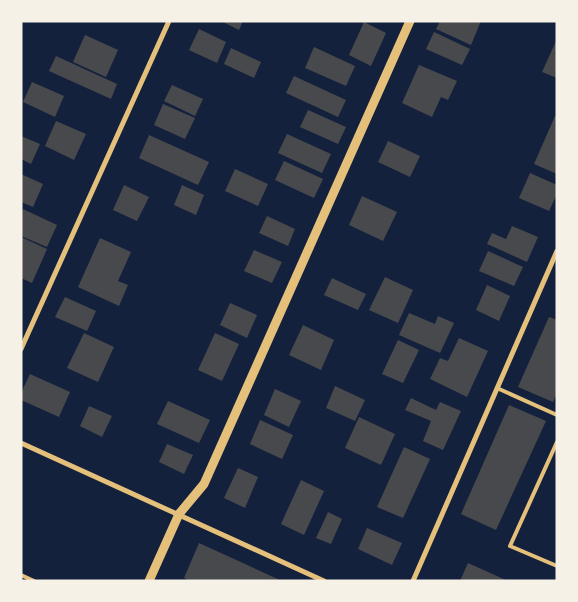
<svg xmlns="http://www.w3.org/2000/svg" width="578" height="602" viewBox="0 0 578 602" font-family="'Work Sans',sans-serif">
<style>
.building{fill:#48494c}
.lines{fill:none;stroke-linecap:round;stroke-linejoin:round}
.service{stroke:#e5c07b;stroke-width:4}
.minor{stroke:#e5c07b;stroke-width:5}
.tertiary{stroke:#e5c07b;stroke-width:9}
</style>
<rect width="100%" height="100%" fill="#14213d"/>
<g class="building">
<polygon points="221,21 243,21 239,30"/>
<polygon points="440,21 481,21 471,45 436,29"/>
<polygon points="364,22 386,33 371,66 349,55"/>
<polygon points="199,29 226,42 217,63 189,50"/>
<polygon points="434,32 470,49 462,65 426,49"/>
<polygon points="85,35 118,50 106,77 73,62"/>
<polygon points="557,39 557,78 542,72"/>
<polygon points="314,47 355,66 346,86 305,68"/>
<polygon points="231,48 261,62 254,78 224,64"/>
<polygon points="56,56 117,84 111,99 49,71"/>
<polygon points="419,65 457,81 448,100 441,97 432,117 402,103"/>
<polygon points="294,76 346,100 338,117 286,93"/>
<polygon points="32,82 64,96 55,117 23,102"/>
<polygon points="172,85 203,99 195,116 164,101"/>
<polygon points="163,104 195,118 185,139 154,125"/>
<polygon points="308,110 346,127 338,144 300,127"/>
<polygon points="555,116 557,117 557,174 534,164"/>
<polygon points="56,121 86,134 74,160 45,146"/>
<polygon points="287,134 331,154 322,173 278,153"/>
<polygon points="149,135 209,162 198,185 139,158"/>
<polygon points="21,136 40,144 31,164 21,159"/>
<polygon points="388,141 420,156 410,177 378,162"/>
<polygon points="284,161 323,179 314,198 275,180"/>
<polygon points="235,169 268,184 258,206 225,191"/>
<polygon points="530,173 557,185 557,194 549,211 519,198"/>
<polygon points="21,174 43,184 33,207 21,202"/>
<polygon points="124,185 149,197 137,221 113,210"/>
<polygon points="182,185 204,195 196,215 174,205"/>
<polygon points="362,196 397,212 383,241 349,225"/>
<polygon points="23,209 57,225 47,247 21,236 21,214"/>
<polygon points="267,216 295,229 288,246 259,233"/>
<polygon points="512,226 538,237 527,262 487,244 492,233 506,239"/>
<polygon points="21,237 47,249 32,283 21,278"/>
<polygon points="100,238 131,252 118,281 128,285 119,306 78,287"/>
<polygon points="254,250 282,262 272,283 244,271"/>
<polygon points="488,251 523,267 514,286 479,271"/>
<polygon points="385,277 413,290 398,323 369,310"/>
<polygon points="332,278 366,294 358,310 324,295"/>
<polygon points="487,285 510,296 499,321 476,310"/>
<polygon points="65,297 96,311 87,331 55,317"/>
<polygon points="230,303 257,315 247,338 220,325"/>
<polygon points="409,313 435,324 438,316 454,323 440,353 399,335"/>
<polygon points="549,317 557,320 557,393 553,402 518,387"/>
<polygon points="303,325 334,340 321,370 289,355"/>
<polygon points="84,333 114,347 98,382 67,368"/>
<polygon points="215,333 239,344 222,381 198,370"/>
<polygon points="459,338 488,351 467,397 430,379 440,358 448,361"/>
<polygon points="398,340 419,350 403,383 382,374"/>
<polygon points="30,374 70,392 59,417 21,400 21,393"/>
<polygon points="335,386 365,400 355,421 326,408"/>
<polygon points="275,389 301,401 289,427 264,415"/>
<polygon points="411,398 436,410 440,402 461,411 443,450 423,441 431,421 405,410"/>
<polygon points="168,401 210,420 199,443 157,424"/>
<polygon points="509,405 546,421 496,530 461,514"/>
<polygon points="89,406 112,416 102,437 80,426"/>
<polygon points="359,417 395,434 381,465 345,448"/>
<polygon points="260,420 293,435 282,459 250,444"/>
<polygon points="167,444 193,455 184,474 159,462"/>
<polygon points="404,447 430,459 403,518 377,507"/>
<polygon points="238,468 258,477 245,508 224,498"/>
<polygon points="301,480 324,491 304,535 281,524"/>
<polygon points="328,512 342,519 331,544 316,538"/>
<polygon points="367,528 402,543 392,565 358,549"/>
<polygon points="199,543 282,581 190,581 184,578"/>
<polygon points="468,563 508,581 460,581"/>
</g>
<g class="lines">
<g class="service">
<polyline points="497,388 557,415"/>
<polyline points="557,442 510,546 557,566"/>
<polyline points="21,575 34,581"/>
</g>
<g class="minor">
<polyline points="21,349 169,21"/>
<polyline points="21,443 324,581"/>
<polyline points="413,581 557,251"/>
</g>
<polyline class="tertiary" points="149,581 179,514 204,484 410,21"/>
</g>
<rect width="578" height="602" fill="none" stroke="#f6f1e7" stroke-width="45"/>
</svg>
